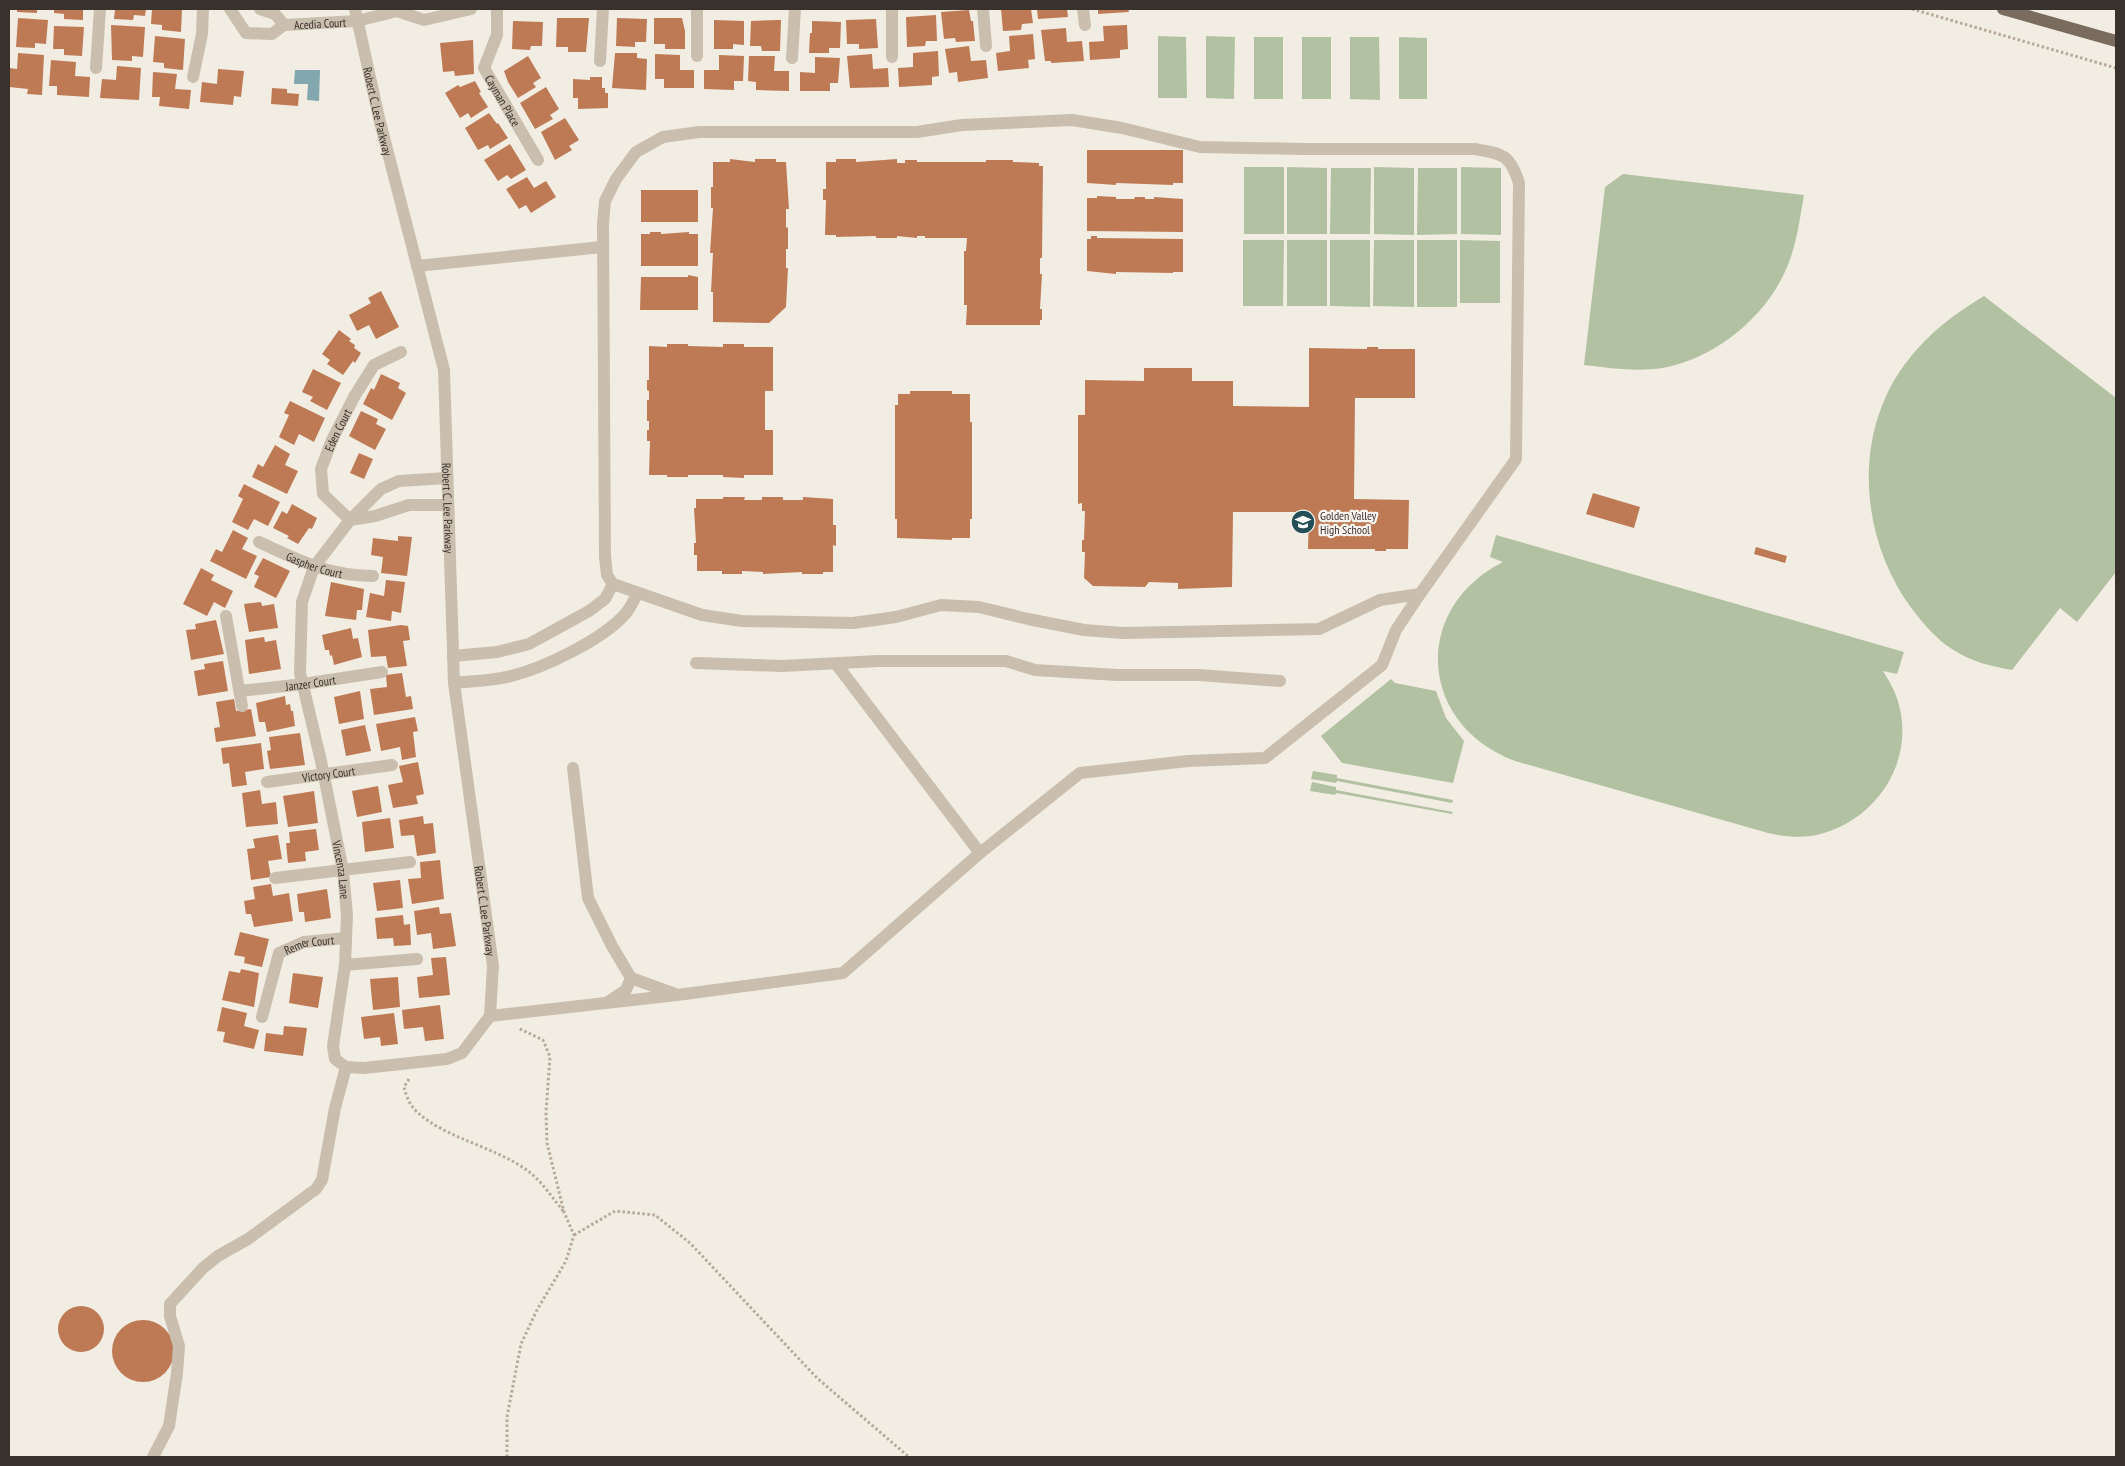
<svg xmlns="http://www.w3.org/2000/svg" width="2125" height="1466" viewBox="0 0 2125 1466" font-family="'PT Sans Narrow',sans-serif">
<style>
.green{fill:#b3c1a3}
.water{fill:#83a7ae}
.building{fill:#be7a55}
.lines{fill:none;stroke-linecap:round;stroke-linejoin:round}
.path{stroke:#b6a999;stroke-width:3;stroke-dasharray:2.5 2.5;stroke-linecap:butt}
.minor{stroke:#cabeae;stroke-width:12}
.major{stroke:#7a6b5f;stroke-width:12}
.labels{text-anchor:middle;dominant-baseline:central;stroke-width:4.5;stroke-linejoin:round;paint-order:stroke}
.street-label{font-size:12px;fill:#39322c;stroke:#faf6ef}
.poi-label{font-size:12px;fill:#39322c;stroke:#faf6ef;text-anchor:start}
</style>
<rect width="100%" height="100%" fill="#f2ede2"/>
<g class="green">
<polygon points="1158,36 1186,37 1187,98 1158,98"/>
<polygon points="1206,36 1235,37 1234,99 1206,98"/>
<rect x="1254" y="37" width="29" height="62"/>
<rect x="1302" y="37" width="29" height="62"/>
<polygon points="1350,37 1379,37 1380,100 1350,99"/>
<polygon points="1399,37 1427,38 1427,99 1399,99"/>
<rect x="1244" y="167" width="40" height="67"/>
<polygon points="1287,167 1327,168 1327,234 1287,234"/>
<polygon points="1374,167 1414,168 1414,235 1374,234"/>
<polygon points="1461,167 1501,168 1501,235 1461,234"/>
<polygon points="1331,168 1371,168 1370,234 1330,234"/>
<polygon points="1418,168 1457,168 1457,234 1417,235"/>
<path d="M1623,174L1804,195C1800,218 1797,241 1789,262C1770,314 1717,358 1663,368C1636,372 1610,368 1584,365L1605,187Z"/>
<polygon points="1243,240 1284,240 1283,306 1243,306"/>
<rect x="1287" y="240" width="40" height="66"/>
<polygon points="1330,240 1370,240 1370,307 1330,306"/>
<polygon points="1374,240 1414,240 1414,307 1373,306"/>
<rect x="1417" y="240" width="40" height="67"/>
<polygon points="1460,240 1500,241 1500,303 1460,303"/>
<path d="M1984,296L2116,398V572L2077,622L2060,608L2012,670C1990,666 1972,662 1952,649C1937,640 1923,623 1912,609C1862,542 1852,443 1900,371C1924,337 1948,318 1984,296Z"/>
<path d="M1496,535L1904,652L1897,674L1883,671C1890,682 1896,693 1899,705C1914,761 1878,817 1824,833C1806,839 1786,837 1768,833L1515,761C1418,725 1411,608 1503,562L1490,557Z"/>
<polygon points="1391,679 1395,683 1436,691 1446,718 1464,741 1453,783 1342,763 1321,736"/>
<polygon points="1313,771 1337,775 1337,778 1453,800 1452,803 1337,781 1336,783 1311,779"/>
<polygon points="1312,782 1336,787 1336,790 1453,812 1452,814 1336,793 1335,795 1310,791"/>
</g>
<polygon class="water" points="295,70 320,70 319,101 307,100 308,84 294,84"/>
<g class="building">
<polygon points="17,9 37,9 37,13 17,12"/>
<polygon points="54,9 83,9 83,20 64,19 64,14 54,13"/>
<polygon points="115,9 146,9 145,16 134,15 133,20 114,19"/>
<polygon points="152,9 182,9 181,32 162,30 162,25 151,24"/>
<polygon points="1001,9 1031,9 1033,23 1022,24 1021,30 1003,31"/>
<polygon points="1037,9 1067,9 1068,17 1038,19"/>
<polygon points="1098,9 1128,9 1129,12 1098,14"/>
<polygon points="969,10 971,21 973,21 975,41 956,42 955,38 944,39 941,12"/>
<polygon points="936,15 937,41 926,41 925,46 907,47 906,17"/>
<polygon points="18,18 48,20 46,44 35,43 35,48 16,47"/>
<polygon points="557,18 589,18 586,52 568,52 568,47 556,47"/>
<polygon points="617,18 647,19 646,42 635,42 635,47 616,46"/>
<polygon points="654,18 682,18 685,31 685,49 665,49 665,44 654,44"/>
<polygon points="876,19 878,48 859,49 859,44 847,44 846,20"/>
<polygon points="714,20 744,21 744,45 733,44 733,49 714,49"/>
<polygon points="776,20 781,20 780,51 762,51 761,46 750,46 751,21"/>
<polygon points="513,21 543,22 542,46 531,46 530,50 512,49"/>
<polygon points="812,21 841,22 840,48 829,48 829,53 809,53 810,33 812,33"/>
<polygon points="111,25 145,27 143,57 132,56 132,61 112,60"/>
<polygon points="1127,25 1128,49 1120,50 1120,58 1090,60 1089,42 1104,41 1103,26"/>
<polygon points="54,26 84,27 82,56 64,55 64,49 53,49"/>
<polygon points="1066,28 1067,42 1082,41 1084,61 1051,63 1051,61 1045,61 1041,30"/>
<polygon points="1033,34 1035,59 1028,60 1029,68 998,71 996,53 1010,51 1009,36"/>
<polygon points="155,36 185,39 183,70 164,68 164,63 153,62"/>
<polygon points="473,40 474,74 455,76 454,71 443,72 440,43"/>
<polygon points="969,46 971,61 986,60 988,78 958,82 957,72 949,73 945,49"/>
<polygon points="938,51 939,76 932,77 932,85 899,87 898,68 913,67 913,53"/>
<polygon points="18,53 44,55 42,95 27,94 28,89 9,87 9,68 17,69"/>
<polygon points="615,53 637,53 637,58 647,59 646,90 612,88"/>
<polygon points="655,54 680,55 680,70 694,70 694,88 664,88 664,79 655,79"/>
<polygon points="872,54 873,69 888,68 889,87 850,88 847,56"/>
<polygon points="719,55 744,56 743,81 734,81 734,90 704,89 704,70 719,70"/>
<polygon points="528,56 541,78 533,83 536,87 518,98 508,82 504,71"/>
<polygon points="749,56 775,56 774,71 789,71 789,91 756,90 756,82 748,81"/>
<polygon points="815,57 840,58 838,83 830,83 830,91 800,91 800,72 815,73"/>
<polygon points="51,60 76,62 75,76 90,77 89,97 57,95 57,86 49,86"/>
<polygon points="117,66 141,68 139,100 100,98 102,79 116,80"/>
<polygon points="218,69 244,71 241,97 234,96 233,105 200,102 202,82 217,84"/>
<polygon points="153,72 177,74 175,89 191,90 189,109 159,106 160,97 152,97"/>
<polygon points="590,77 602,77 602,88 605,88 605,93 608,93 608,108 578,109 578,98 573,98 573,79 590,80"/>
<polygon points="475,81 481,92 479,93 488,107 471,118 468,113 460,118 445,93 458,85 460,87"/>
<polygon points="546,87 559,109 550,115 553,119 535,129 520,103"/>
<polygon points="272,88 287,89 287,93 299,94 298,106 271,104"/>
<polygon points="489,113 497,124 498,123 508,138 490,149 488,145 478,150 465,128"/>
<polygon points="565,118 579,140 569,146 572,150 555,160 541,132"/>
<polygon points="510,144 526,170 511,179 507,175 498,181 484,160"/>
<polygon points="1087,150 1183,150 1183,183 1173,183 1173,185 1116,183 1116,185 1087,183"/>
<polygon points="730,159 755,162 755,159 776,159 776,162 786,162 789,209 786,209 786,227 788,228 788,249 786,249 786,268 788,268 786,307 769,323 713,322 713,292 711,292 713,253 710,253 713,208 711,208 711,187 713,187 713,162 730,162"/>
<polygon points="836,159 856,159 856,162 897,159 897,163 905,163 905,160 917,160 917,162 986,162 986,160 1013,160 1013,162 1039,163 1039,166 1043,166 1042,258 1040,258 1040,274 1042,274 1040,309 1042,309 1042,320 1040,320 1040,325 966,325 967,305 964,305 964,251 966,251 967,238 925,238 925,236 917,236 917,238 897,236 897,238 876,238 876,236 836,237 836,235 825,235 826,200 823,200 823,189 826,189 826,162 836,162"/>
<polygon points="527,177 534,188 546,181 556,197 531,213 526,205 519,209 506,189"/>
<rect x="641" y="190" width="57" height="32"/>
<polygon points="1097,196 1116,197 1116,199 1134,199 1135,197 1145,197 1145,199 1154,199 1154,197 1183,199 1183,232 1087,231 1087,198 1097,198"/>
<polygon points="650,232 661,232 661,234 689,232 689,234 698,234 698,266 641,266 641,234 650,234"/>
<polygon points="1091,236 1097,236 1097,238 1183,239 1183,272 1173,272 1173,273 1116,272 1116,274 1087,271 1087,239 1091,239"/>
<polygon points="688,275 698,277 698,310 640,310 641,277 688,277"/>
<polygon points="381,291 399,327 376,339 369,325 357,331 349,315 371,303 368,298"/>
<polygon points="339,330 351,339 349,341 355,345 354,348 361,353 355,363 353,361 343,375 327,364 330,360 322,354"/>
<polygon points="667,344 688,344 688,346 723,347 723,344 744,344 744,347 773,347 773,391 765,391 765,430 773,430 773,475 744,475 744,478 723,477 723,475 688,475 688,477 667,477 667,475 649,475 650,441 647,441 647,430 649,430 649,421 647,421 647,400 649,400 649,391 647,390 647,380 649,380 649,346 667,347"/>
<polygon points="1367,347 1378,347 1378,349 1415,349 1415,398 1355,398 1354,499 1409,500 1408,549 1386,549 1386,551 1375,551 1375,549 1308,549 1309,512 1233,512 1232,587 1178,589 1178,583 1149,582 1145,587 1093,586 1084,578 1085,552 1082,552 1082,540 1084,540 1085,511 1082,511 1082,503 1078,504 1078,415 1085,415 1085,380 1144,381 1144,368 1192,368 1192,381 1233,381 1233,406 1309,407 1309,348 1367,349"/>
<polygon points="313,369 341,383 327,410 310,401 313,397 302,392"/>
<polygon points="381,374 400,383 398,388 406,393 392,420 363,404 371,388 374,390"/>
<polygon points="910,391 952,391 952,394 970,394 970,422 972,422 972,519 970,519 970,538 952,538 952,540 897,538 897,519 895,519 895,405 898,405 898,394 910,394"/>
<polygon points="290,401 325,418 314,442 299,434 294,445 279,437 289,415 284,413"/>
<polygon points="361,411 378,419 376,424 386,429 375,450 349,436"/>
<polygon points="275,445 290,454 285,465 298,471 287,494 252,477 258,464 263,467"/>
<polygon points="359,453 373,459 364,479 350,473"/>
<polygon points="244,484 280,502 268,526 254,519 248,530 232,522 243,499 238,496"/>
<polygon points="1593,493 1640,507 1634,528 1586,514"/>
<polygon points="723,497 745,497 744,500 762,500 762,497 783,497 783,500 803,500 803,497 833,499 833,525 836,525 836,546 833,545 833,572 823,572 823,574 802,574 802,572 763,574 763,572 742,571 742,574 722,574 722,571 697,571 697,555 694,555 694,543 696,543 694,508 696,508 696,499 723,499"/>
<polygon points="292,504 317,518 312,529 309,528 298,544 287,538 289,536 273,528 282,511 287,514"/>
<polygon points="233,530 248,538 242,549 257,556 246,579 210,561 216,549 222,552"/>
<polygon points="398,536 412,537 407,576 381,573 383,557 371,555 373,538 398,541"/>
<polygon points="1756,547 1787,556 1785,563 1754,554"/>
<polygon points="263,558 290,571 276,598 254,587 259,576 254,574"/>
<polygon points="201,568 214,575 211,580 233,591 225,608 214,602 207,616 183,604"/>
<polygon points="386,580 405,582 401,613 392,611 391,621 366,617 370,593 384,596"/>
<polygon points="331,582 364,589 362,610 357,610 356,620 325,616"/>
<polygon points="261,602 262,606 274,604 278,628 249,632 244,604"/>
<polygon points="216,620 224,654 191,660 186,630 196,629 195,624"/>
<polygon points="401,625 408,626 410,640 403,641 407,666 388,668 386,656 371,657 368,630"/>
<polygon points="351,628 353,639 358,638 362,657 334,665 332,655 330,656 329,650 325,650 322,635"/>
<polygon points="264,637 265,642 276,640 281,669 249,674 245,640"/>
<polygon points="223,661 228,691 198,696 194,671 205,669 204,664"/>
<polygon points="402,673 406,697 411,696 413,709 374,715 370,689 387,687 386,675"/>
<polygon points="360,691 364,719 339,724 334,697"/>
<polygon points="285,696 286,705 290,704 291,711 293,711 295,726 267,732 265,722 259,722 256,703"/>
<polygon points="234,699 236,711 251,709 256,736 216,742 214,728 220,727 216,702"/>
<polygon points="415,717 418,731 413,732 416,757 402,760 400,747 381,751 376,724"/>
<polygon points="365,725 371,751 346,756 341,730"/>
<polygon points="300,733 305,765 270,769 267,751 271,750 269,737"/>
<polygon points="261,743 264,769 245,772 247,785 232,787 229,763 223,764 221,748"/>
<polygon points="418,762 424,794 416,796 418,804 393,808 388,785 403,782 399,766"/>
<polygon points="378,786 382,812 357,817 352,791"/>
<polygon points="260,790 262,804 276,802 278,824 246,827 242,793"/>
<polygon points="314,791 318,823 288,827 283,796"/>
<polygon points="423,816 424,824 433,823 436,853 417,856 414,835 401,836 399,820"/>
<polygon points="390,818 394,848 365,852 362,822"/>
<polygon points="316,829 319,850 305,852 306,861 288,863 286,843 290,843 289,832"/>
<polygon points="278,835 282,859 268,861 271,877 251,880 247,849 255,848 253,839"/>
<polygon points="440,860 444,899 412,904 408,879 421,878 420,862"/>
<polygon points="400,880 403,908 377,911 373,883"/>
<polygon points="271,884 273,896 289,893 293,921 254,927 251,914 246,914 244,901 255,899 253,887"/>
<polygon points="327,889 331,918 305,922 304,912 299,912 297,894"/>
<polygon points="439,907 440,914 451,913 456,946 433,949 431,933 417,935 414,911"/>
<polygon points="403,915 404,925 410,924 411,945 394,946 393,938 377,939 375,918"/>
<polygon points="240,932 269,939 262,967 244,963 245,957 234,955"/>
<polygon points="446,957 450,995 419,998 417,977 433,975 431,958"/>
<polygon points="241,969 259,973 254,1007 222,1000 229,971 240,973"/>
<polygon points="293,973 323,977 318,1008 289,1003"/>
<polygon points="398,977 400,1007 373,1010 370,979"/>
<polygon points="440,1005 444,1039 425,1041 423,1027 404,1029 402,1010"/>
<polygon points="222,1007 247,1013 244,1026 259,1030 254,1049 223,1042 225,1032 217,1031"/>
<polygon points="394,1013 398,1044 381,1046 380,1037 364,1039 361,1017"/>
<polygon points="284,1026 307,1028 303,1056 264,1051 266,1033 283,1035"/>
<circle cx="81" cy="1329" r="23"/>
<circle cx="143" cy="1351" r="31"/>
</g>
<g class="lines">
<g class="path">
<polyline points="1912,9 2116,68"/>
<path d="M409,1079L404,1087C406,1095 409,1104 416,1111C444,1138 496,1147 528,1171C542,1181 553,1199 564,1212"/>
<polyline points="574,1235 615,1211 655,1215 690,1243 817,1378 909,1457"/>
<polyline points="507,1457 507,1417 521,1344 537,1310 566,1261 574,1235 564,1212 547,1143 546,1112 550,1057 543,1040 518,1028"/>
</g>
<g class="minor">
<path id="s1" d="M230,9L246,33L272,34L284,25L357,21L397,11L400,9"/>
<polyline points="260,9 275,14 284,25"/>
<path id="s2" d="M355,9L379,118L444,370L454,683L493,966L490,1016"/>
<path id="s3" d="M497,9V35L484,68L538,160"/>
<polyline points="697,9 697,56"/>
<polyline points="983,9 986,46"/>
<polyline points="1083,9 1085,25"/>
<polyline points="397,11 424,20 471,9"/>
<polyline points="892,57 892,9"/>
<polyline points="792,58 795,9"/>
<polyline points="600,61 603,9"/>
<polyline points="96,68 100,9"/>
<polyline points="193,77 202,34 203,9"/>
<polyline points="417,266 602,247"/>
<path id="s4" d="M447,478L399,481L381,489L350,520L314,567L302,602L300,673L321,761L343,871L347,915L345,965L333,1046L335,1059L346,1067L364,1068L447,1059L462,1053L490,1016"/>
<path id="s5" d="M350,520L323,494L321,469L332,440L354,397L374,365L401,352"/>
<polyline points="350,520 375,516 409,505 448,505"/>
<path id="s6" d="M259,542C300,561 326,575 373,576"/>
<path d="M613,584L607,575L605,557L603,224L605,201L616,179L636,152L663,137L699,132H917L962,125L1072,120L1122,128L1200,147L1304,149H1475C1503,154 1510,154 1519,183L1516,459L1420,594"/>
<polyline points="226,616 242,706"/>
<polyline points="453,656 497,652 529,644 589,611 605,599 613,584 702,615 742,621 853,623 896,617 941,605 979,607 1028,619 1084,630 1123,633 1319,629 1380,600 1420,594 1396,630 1382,665 1265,758 1188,761 1080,773 980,853 843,973 677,995 490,1016"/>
<polyline points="696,663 782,666 878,661 1006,661 1035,670 1117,675 1199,675 1280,681"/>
<polyline points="837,665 980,853"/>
<path d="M454,683C472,681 493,681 511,676C544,668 604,639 626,613C631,607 634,599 638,593"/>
<path id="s7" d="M240,691L303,684L382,672"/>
<polyline points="573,768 588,898 612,946 631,978 675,994"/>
<path id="s8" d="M267,782L392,765"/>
<polyline points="275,878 410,862"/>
<polyline points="345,965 417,959"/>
<polyline points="608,1002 626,990 631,978"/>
<path id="s9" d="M262,1017L279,953L304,942L346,938"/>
<polyline points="153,1457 169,1426 177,1373 179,1346 170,1316 170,1304 203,1268 218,1256 248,1239 316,1189 322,1180 335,1108 346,1067"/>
</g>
<polyline class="major" points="2003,9 2116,41"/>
</g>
<defs>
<g id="school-disc" transform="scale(1.25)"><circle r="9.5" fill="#244f59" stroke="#faf6ef"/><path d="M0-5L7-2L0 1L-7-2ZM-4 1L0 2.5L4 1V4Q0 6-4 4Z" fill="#fff"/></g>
</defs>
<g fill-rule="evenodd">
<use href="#school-disc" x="1303" y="522"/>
</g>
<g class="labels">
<g class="street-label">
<text stroke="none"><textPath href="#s1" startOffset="106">Acedia Court</textPath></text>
<text stroke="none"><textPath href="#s3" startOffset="99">Cayman Place</textPath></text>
<text stroke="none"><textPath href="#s2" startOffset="105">Robert C. Lee Parkway</textPath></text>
<text stroke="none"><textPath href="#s5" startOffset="105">Eden Court</textPath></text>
<text stroke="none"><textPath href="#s2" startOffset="510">Robert C. Lee Parkway</textPath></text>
<text stroke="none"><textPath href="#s6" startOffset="60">Gaspher Court</textPath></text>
<text stroke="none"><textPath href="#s7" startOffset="71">Janzer Court</textPath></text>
<text stroke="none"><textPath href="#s8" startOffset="62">Victory Court</textPath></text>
<text stroke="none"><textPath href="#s4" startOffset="480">Vincenza Lane</textPath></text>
<text stroke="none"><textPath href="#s2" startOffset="915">Robert C. Lee Parkway</textPath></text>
<text stroke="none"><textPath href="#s9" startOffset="98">Remer Court</textPath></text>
</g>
<g class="poi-label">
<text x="1320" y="515">Golden Valley<tspan x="1320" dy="14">High School</tspan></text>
</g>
</g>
<rect width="2125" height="1466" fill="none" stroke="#39322c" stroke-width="20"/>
</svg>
